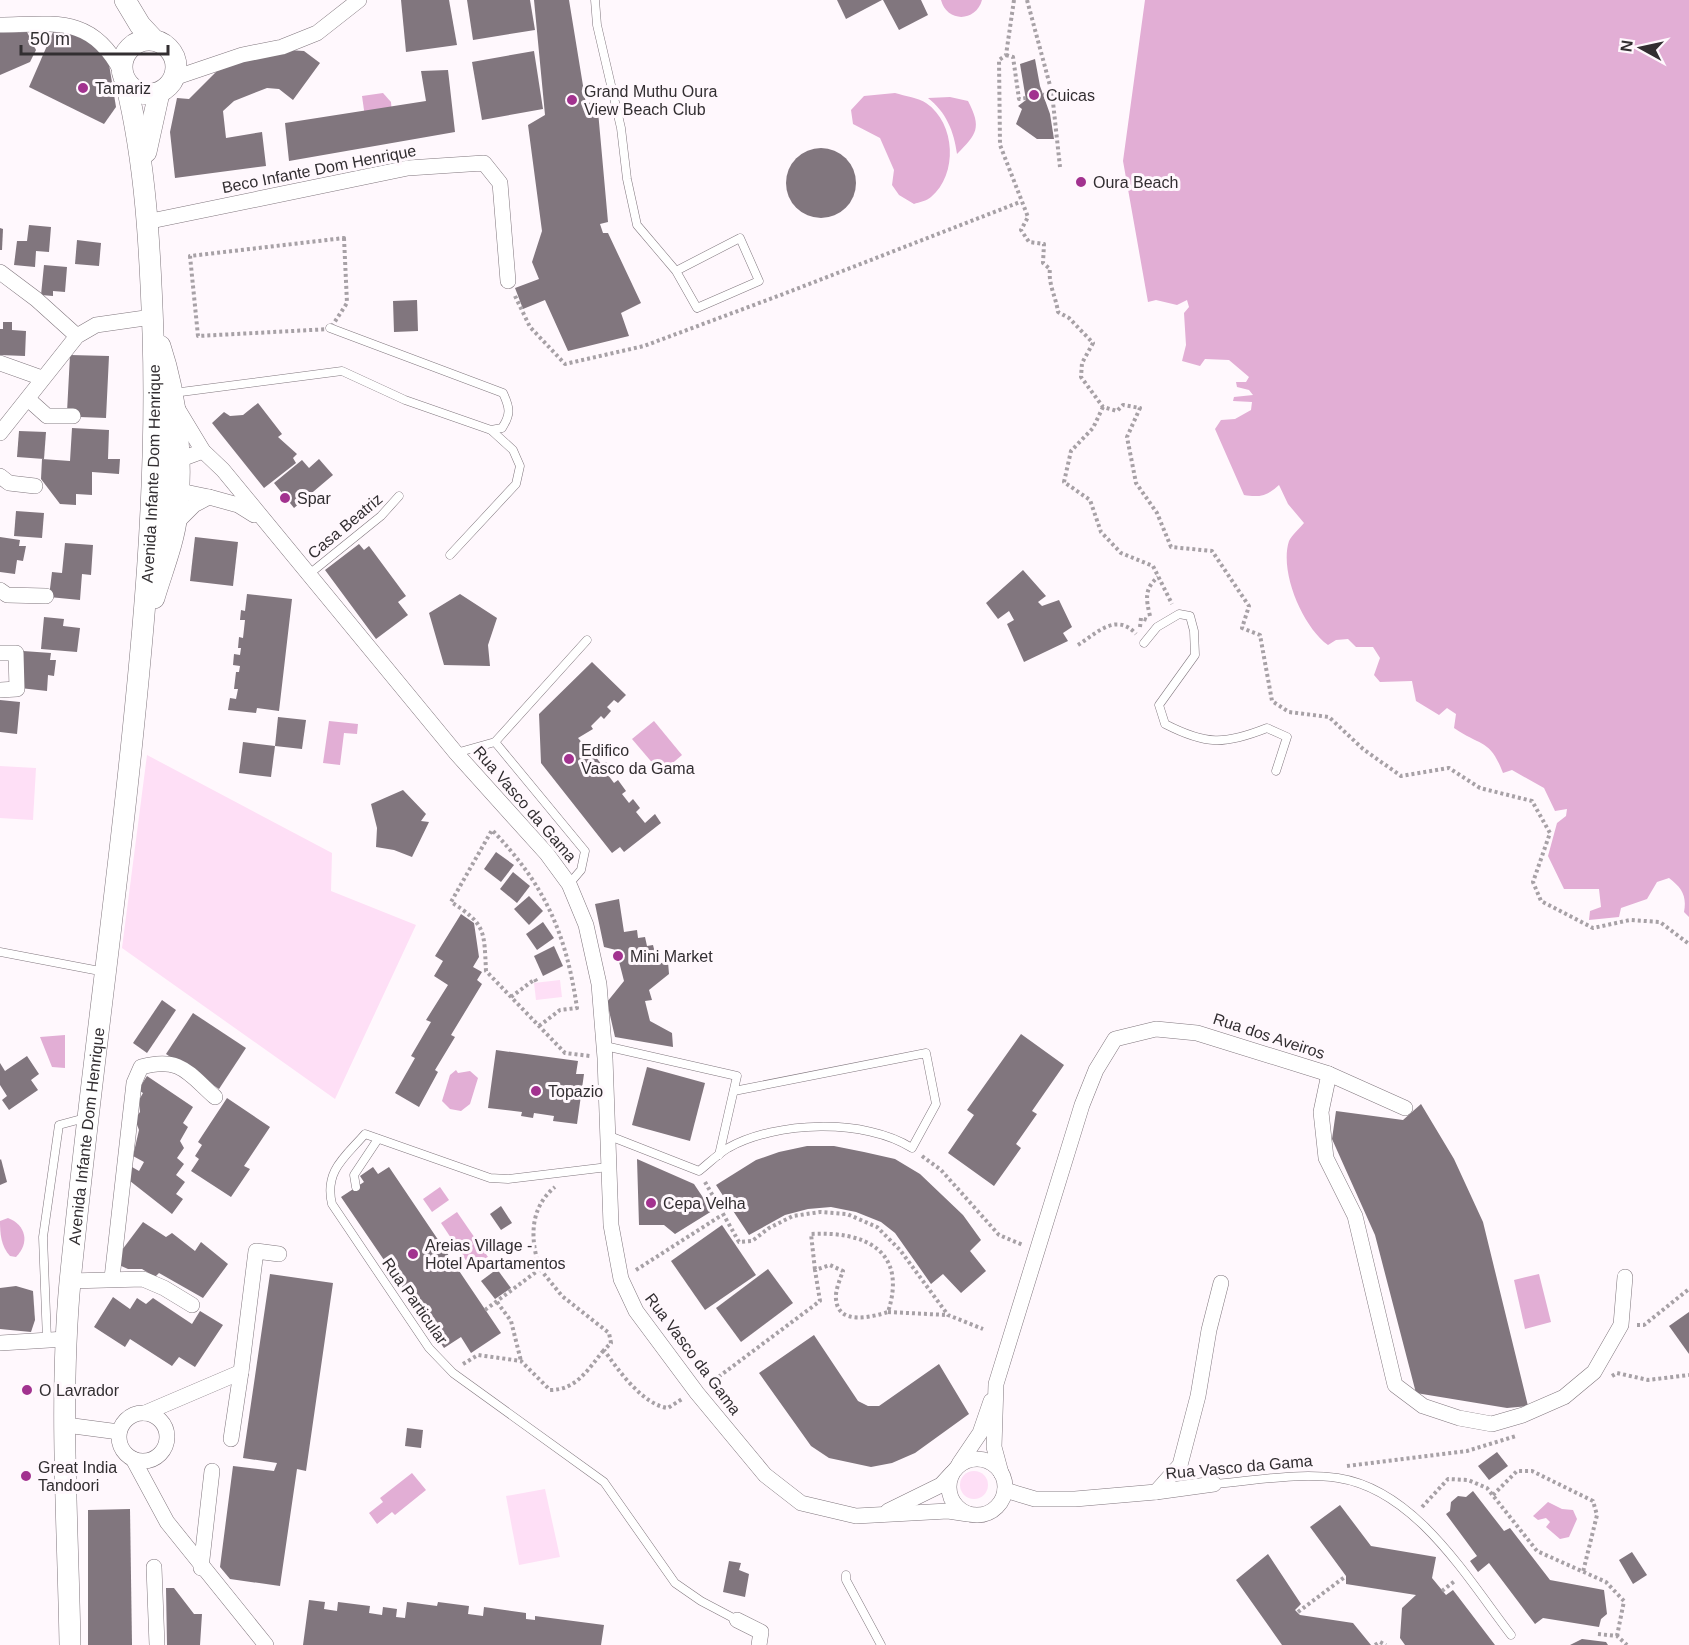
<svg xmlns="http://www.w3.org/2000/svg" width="1689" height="1645" viewBox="0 0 1689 1645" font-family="Helvetica,sans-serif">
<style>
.green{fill:#fedff6}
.water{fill:#e2aed5}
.building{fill:#81767e}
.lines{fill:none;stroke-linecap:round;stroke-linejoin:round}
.lane-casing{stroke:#81777e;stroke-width:9}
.street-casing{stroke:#81777e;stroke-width:16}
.secondary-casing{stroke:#81777e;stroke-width:22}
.path{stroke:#a7a1a6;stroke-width:4;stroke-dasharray:3 3;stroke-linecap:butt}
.lane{stroke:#fff;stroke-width:8}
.street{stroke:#fff;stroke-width:15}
.secondary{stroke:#fff;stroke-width:21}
.poi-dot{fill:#a2328f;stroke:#fff8fd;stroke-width:2}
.labels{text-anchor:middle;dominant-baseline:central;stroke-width:6;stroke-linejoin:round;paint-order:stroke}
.poi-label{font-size:16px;fill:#322e31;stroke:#fff8fd;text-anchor:start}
.street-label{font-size:16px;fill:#322e31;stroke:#fff8fd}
</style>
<rect width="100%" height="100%" fill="#fff8fd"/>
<g class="green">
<polygon points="147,755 332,853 331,891 416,925 335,1099 122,948"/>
<polygon points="0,766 36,768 33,820 0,818"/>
<polygon points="560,980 562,997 536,1000 534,983"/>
<circle cx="974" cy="1485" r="14"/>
<polygon points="545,1489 560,1557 519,1565 506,1496"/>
</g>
<g class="water">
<path d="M941,0H982C976,22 947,23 941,0Z"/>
<path d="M1145,0H1689V917L1684,912C1687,896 1682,888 1669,878L1657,882L1647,899L1621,908L1619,917L1589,920L1590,911L1601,907L1599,889H1564L1548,856L1557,823L1566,816L1567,809L1555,811L1544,788L1512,770L1503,773C1490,739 1482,747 1454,728L1456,714L1447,708L1439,715L1416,701L1412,681L1380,682L1374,675L1380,658L1373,647H1356L1348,639L1336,640L1328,645C1303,627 1279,572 1289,541C1292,535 1299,529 1304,523L1288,504L1279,485C1268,495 1260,498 1244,495L1215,429L1221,420L1235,419L1251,410L1252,402L1233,401L1234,397L1253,395L1249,390L1237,387L1236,382H1246L1249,377L1229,360L1205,359L1200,366L1182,361L1186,345L1184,313L1189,307L1187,300L1177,305L1156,300L1148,302L1123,161Z"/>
<polygon points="383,93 391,102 392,114 365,117 362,96"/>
<path d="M895,93C905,96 919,98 926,103C956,123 958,175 931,197C927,201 919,202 914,204L899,195L892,185L894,170L880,138L853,124L851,110L864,96Z"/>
<path d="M950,97L968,101C982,128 977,134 957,154C954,131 946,112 928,98Z"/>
<polygon points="329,721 358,724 357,734 344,733 340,765 323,763"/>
<polygon points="654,721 682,755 661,773 632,739"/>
<polygon points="65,1035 65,1068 52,1067 40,1037"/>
<polygon points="456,1070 458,1073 470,1071 478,1078 470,1104 461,1111 450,1109 442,1101 450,1075"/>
<polygon points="440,1187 449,1200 432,1212 423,1199"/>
<polygon points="457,1212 488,1257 471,1268 441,1223"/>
<path d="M8,1218C26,1225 30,1243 16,1257L10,1256C1,1246 0,1234 0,1221Z"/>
<polygon points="1539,1274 1551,1322 1525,1329 1514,1280"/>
<polygon points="412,1473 426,1490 395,1515 392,1512 377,1524 369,1513 383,1502 380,1498"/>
<polygon points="1548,1502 1562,1509 1573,1510 1577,1519 1569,1537 1560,1539 1546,1527 1550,1522 1546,1518 1538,1520 1533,1516"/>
</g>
<g class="building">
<polygon points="401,0 449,0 457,45 406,52"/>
<polygon points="467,0 530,0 535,30 473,40"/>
<polygon points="534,0 569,0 586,104 597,100 608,222 600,224 603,233 608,233 641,303 621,313 629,336 568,351 545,300 523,309 515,288 539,279 532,262 542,231 528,125 545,115"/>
<polygon points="837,0 882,0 846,19"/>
<polygon points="883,0 921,0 928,15 899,30"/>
<polygon points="70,31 98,47 109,64 116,107 104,124 29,87 53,32"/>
<polygon points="27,32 36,50 30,62 0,75 0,33"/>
<polygon points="288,50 304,51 320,63 293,100 279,89 267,88 234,101 223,111 226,138 262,132 266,166 175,178 170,132 177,98 189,99 220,68"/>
<polygon points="534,51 543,109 482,120 472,62"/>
<polygon points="1035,59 1040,86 1050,114 1054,139 1037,139 1016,124 1022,109 1018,106 1026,100 1020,64"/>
<polygon points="448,70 455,132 289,161 285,123 426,101 421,71"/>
<circle cx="821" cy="183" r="35"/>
<polygon points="29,225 51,227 49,252 36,251 35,267 14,265 17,241 27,241"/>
<polygon points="0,228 3,229 2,250 0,250"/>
<polygon points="77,240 101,243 99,266 75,264"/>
<polygon points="44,265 67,267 65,292 53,291 53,296 41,295"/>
<polygon points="417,300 418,331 394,332 393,301"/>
<polygon points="3,322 12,322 12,330 26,331 25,356 0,355 0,329 3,329"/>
<polygon points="70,355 109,356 106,418 80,417 80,412 67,412"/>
<polygon points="258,403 282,434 278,437 297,454 293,458 296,463 264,488 212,423 224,412 230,416 243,415"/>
<polygon points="72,428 109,430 108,459 120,459 119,474 92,472 92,495 76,494 76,505 60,504 41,479 42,459 70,461"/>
<polygon points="19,431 46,432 44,459 17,457"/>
<polygon points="319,459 333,475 294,508 274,483 302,460 309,468"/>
<polygon points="16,511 44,513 42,538 14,536"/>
<polygon points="0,537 20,540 19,546 26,546 23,561 17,560 15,574 0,572"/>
<polygon points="195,537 238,542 233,586 190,581"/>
<polygon points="65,543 93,545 91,575 82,574 80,600 49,597 52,572 62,573"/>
<polygon points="359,544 364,550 369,546 406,596 398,602 408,615 376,639 325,570"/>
<polygon points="1023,570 1046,596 1038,602 1042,606 1059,600 1072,627 1063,633 1068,641 1024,662 1007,624 1014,620 1009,611 998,619 986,603"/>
<polygon points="247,594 292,599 279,711 257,708 256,713 228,710 230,698 236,699 238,689 234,689 236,672 239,672 240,666 233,665 234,654 240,655 241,648 238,648 239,637 243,638 245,620 240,620 241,610 245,611"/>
<polygon points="460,594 497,618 488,645 490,666 444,665 429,613"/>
<polygon points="44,617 64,619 63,626 80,628 77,652 41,649"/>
<polygon points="23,651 51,653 50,660 56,660 54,676 48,675 47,691 20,688"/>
<polygon points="592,662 626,695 618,703 614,700 607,707 611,711 604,719 601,716 591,726 593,729 578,738 586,747 589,743 598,753 595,756 602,765 606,762 613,771 608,775 614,783 618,780 626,791 622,794 629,803 633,799 640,808 636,812 645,823 655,814 661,823 624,852 620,847 612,853 541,763 539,714"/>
<polygon points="0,700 20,702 17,734 0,732"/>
<polygon points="278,717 306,720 302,749 275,746"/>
<polygon points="243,742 275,746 271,777 239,773"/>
<polygon points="403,790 426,814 421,821 429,822 412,857 394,850 376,847 377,828 371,804"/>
<polygon points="496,852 514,865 501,882 484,869"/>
<polygon points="513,872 530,886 517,903 500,889"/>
<polygon points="529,896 543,911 529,925 514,909"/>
<polygon points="619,899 624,932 637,930 638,938 645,937 647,946 653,945 655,953 660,952 661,963 668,962 669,974 649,990 652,1000 645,1001 650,1021 672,1033 673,1047 615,1037 607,1002 624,981 616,950 604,947 595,904"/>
<polygon points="461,914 474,923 479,957 473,967 482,972 477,980 482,984 451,1035 455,1037 435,1070 438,1072 419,1107 395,1093 415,1058 411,1056 431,1022 426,1020 448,985 434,976 443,961 435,956"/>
<polygon points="543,922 554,938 537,950 526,934"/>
<polygon points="554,946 563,966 543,976 534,956"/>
<polygon points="162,1000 176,1010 147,1053 133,1043"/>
<polygon points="193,1013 246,1048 219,1089 166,1054"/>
<polygon points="1021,1034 1064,1065 1032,1111 1037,1114 1016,1144 1021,1148 994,1186 948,1153 974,1115 967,1110"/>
<polygon points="496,1050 578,1061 576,1074 584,1074 577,1124 553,1121 554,1116 534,1113 533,1118 521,1116 522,1112 488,1108"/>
<polygon points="27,1056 39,1074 31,1080 38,1090 9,1110 2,1100 7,1096 0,1085 0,1063 5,1071"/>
<polygon points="647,1067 705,1083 690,1141 632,1125"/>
<polygon points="147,1076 193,1107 183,1123 188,1127 180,1141 184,1148 177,1158 184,1164 176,1175 185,1182 176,1194 183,1199 172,1214 130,1181 132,1167 139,1171 144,1162 133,1156 139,1130 135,1119 140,1112 139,1100 143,1093 138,1090"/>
<polygon points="227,1098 270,1127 244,1166 250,1169 231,1197 191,1171 199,1159 195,1156 202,1145 198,1142"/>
<polygon points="1421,1104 1454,1159 1483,1222 1528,1406 1507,1408 1416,1393 1375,1235 1332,1139 1336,1111 1403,1120"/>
<polygon points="807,1146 834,1146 864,1152 895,1159 920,1174 963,1215 981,1240 970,1251 986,1271 961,1293 943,1274 931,1284 895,1233 881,1222 856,1212 831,1207 808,1209 785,1215 749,1235 716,1185 756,1160 779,1152"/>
<polygon points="1,1159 7,1182 0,1185 0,1160"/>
<polygon points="637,1159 694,1184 712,1211 675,1234 664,1225 639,1225"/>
<polygon points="373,1167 378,1174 389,1167 501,1333 471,1353 461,1337 444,1348 341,1197 364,1182 360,1176"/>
<polygon points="501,1206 512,1223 501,1230 490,1214"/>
<polygon points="143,1222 166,1237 172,1233 195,1251 201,1242 228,1264 203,1298 159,1273 155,1277 142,1269 128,1269 119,1265 119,1254"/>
<polygon points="722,1225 756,1275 705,1310 671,1261"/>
<polygon points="497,1269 511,1288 495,1299 481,1281"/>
<polygon points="768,1269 793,1303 741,1342 716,1308"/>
<polygon points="270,1274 333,1283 306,1471 297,1469 280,1586 230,1579 220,1567 233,1466 274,1471 277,1463 243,1458"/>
<polygon points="16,1286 33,1291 35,1320 31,1332 0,1329 0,1288"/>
<polygon points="113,1297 130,1309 137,1298 146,1304 153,1298 192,1324 200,1311 223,1325 195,1367 179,1357 172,1366 130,1339 125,1347 94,1327"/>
<polygon points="1689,1312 1689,1354 1669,1326"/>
<polygon points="814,1335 858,1401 868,1406 879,1406 939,1364 969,1414 915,1453 892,1463 871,1467 829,1458 811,1446 759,1373"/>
<polygon points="407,1428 423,1430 421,1448 405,1446"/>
<polygon points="1497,1452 1508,1466 1489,1480 1478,1466"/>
<polygon points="1473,1491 1504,1531 1510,1528 1550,1580 1604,1590 1607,1614 1601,1619 1599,1627 1543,1618 1535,1624 1489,1563 1478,1572 1470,1561 1477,1556 1446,1514 1450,1511 1451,1502 1458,1496 1466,1497"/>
<polygon points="1340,1505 1371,1546 1436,1557 1432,1578 1446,1595 1453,1590 1495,1645 1405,1645 1400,1638 1402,1608 1416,1595 1346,1584 1346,1576 1310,1527"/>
<polygon points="130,1509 132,1645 88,1645 88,1510"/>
<polygon points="1632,1552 1647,1575 1633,1584 1619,1560"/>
<polygon points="1268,1554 1301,1604 1295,1610 1300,1615 1353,1623 1371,1645 1282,1645 1236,1580"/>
<polygon points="729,1561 741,1563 739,1570 749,1574 745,1597 723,1592"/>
<polygon points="166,1588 174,1588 194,1614 202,1614 200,1645 167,1645"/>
<polygon points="309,1600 325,1602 324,1609 337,1611 338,1602 370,1606 369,1613 382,1615 383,1607 397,1609 396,1617 405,1618 407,1602 437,1606 438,1602 469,1606 468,1614 483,1616 484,1607 526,1613 526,1619 535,1620 535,1616 604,1625 601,1645 303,1645"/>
<polygon points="1582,1639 1606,1642 1608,1645 1570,1645"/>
</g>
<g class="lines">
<g class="lane-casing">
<g id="lane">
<polyline points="595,0 597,25 621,128 627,179 637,225 676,271 697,308 759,281 740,238 676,271"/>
<path d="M176,397L181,392L342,371L405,400L491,430L502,428C511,414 510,408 503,393L330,328"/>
<polyline points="450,555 516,484 520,466 513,450 491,430"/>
<polyline points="308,575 381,516 399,496"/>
<path d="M1144,643L1157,627L1179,614L1190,616L1194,631L1195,655L1159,705L1165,724C1206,745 1224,745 1267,728L1287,737L1276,771"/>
<polyline points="495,742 587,640"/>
<polyline points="456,753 495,742 585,851 581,870 569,884"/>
<polyline points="0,952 105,972"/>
<polyline points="605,1046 737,1076 719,1155"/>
<path d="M607,1135L699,1171C709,1163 718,1154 728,1148C776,1121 865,1118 912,1148L936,1104L926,1053L734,1091"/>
<path d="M608,1167L508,1179L490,1178L365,1134C345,1157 324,1171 332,1204L429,1348L453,1373L604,1482L675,1583L701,1601L737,1620"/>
<polyline points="356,1187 354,1175 378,1139"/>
<polyline points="47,1340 43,1237 59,1125 85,1118"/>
<path d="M1214,1484C1254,1481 1298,1472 1338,1478C1416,1490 1467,1578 1511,1635"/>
<polyline points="846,1575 846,1580 881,1645"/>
</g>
</g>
<g class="street-casing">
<g id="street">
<path d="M0,25C55,24 92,15 121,71"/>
<polyline points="174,78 242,55 282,47 317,33 359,0"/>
<polyline points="146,222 408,168 484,163 500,183 508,281"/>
<polyline points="0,272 36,299 77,336"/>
<polyline points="0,363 42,378"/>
<polyline points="28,399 47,416 73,416"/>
<polyline points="177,408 203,451 223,470 456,753 547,854 569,884 586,925 599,984 605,1058 611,1225 621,1279 636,1311 697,1393 765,1475 801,1503 856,1516 948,1511 968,1514"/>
<polyline points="163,414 168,480 185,492 209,497"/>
<polyline points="0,433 77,336 96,325 152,317"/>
<polyline points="0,476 9,483 35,486"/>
<polyline points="175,524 194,505 209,497 238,505 254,515"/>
<polyline points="155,558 158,551 171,467 184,458 203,451"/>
<polyline points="0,590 7,595 46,596"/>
<polyline points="0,653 16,653 17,689 0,690"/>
<polyline points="1329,1074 1321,1112 1326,1158 1355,1216 1395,1385 1423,1406 1459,1418 1492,1424 1523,1415 1564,1397 1594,1372 1621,1325 1625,1277"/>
<path d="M112,1278L134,1083L141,1067C180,1056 188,1073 215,1097"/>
<polyline points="70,1281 143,1279 164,1288 192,1305"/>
<polyline points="0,1343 66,1339"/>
<polyline points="145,1413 241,1372 256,1251 279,1254"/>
<circle cx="143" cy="1437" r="24"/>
<polyline points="66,1425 119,1432"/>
<polyline points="231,1439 241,1372"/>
<polyline points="133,1459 167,1522 266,1645"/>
<circle cx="977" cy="1487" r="28"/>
<polyline points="959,1464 980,1433 991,1401"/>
<polyline points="1001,1473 994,1447 996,1384 1082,1105 1096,1070 1115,1039 1156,1029 1197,1033 1329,1074 1405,1108"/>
<polyline points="1005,1490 1035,1499 1075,1499 1156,1492 1214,1484"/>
<polyline points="1156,1492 1180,1465 1198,1396 1209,1330 1221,1283"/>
<polyline points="888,1511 941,1485 952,1473"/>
<polyline points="154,1567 157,1645"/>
<polyline points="201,1568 212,1471"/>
<polyline points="737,1620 761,1632 759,1645"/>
</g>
</g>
<g class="secondary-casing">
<g id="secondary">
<polyline points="125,0 140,25 154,40"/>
<circle cx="149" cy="67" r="27"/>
<polyline points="146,152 159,93"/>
<path d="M154,598C162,571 174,542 177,514C183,460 177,397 160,346"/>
<path id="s1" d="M70,1645C68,1525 59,1402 70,1282C86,1120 108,959 126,797C143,642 158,489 153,333C150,249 146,165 126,83"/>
</g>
</g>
<g class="path">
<path d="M1014,0L1006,55L999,60L1000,145L1028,217L1021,230L1029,242L1044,244L1043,263L1050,269C1048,284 1056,297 1058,312L1069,318L1093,343L1082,363L1081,377L1103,407L1117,411L1123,405L1140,408L1127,437L1136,483L1157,513L1171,547L1212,551L1249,606L1242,628L1260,635L1272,701L1289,712L1329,717L1363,749L1401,776L1449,768L1480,788L1532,801L1550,833L1533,882L1541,901L1593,928L1630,920L1660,922L1689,944"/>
<polyline points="1027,0 1052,93 1060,167"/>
<polyline points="1006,55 1013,57 1019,99 1026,98"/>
<polyline points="1043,95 1052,93"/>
<polygon points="344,238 347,303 330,329 198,336 190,256"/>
<polyline points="515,296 530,327 565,364 644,346 786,293 1020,202"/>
<polyline points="1103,407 1093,428 1071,451 1064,482 1090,500 1101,532 1121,553 1153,566 1172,604"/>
<path d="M1150,616C1146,599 1144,589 1158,577"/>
<polyline points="1140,627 1141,618 1147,620"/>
<path d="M1078,645C1097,633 1116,612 1136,634"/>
<polyline points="511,997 535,979 537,983"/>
<path d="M539,1026L560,1010L577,1008C566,933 545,885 492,830L451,902C486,924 484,931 486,971L565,1053L590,1056"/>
<polyline points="922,1156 941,1170 999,1235 1023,1245"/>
<polyline points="705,1182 739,1242 752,1241 769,1228 793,1216 820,1212 847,1214 877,1227 900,1250 948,1315 983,1329"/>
<path d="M540,1269L562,1296L609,1333L611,1343L604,1350C618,1370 643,1405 668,1408L682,1399"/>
<polyline points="636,1270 722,1215"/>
<polyline points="497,1302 511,1321 521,1361"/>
<path d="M485,1310L540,1269C530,1240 529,1208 555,1187"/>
<polyline points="888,1312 947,1315"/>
<polyline points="1637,1325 1644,1325 1689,1289"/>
<path d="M463,1364L478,1355L521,1361L550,1390C577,1390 588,1369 604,1350"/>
<polyline points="1612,1376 1617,1373 1648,1380 1689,1375"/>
<path d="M709,1384L820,1301L815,1270L830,1265L843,1271C840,1279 835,1291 836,1299C838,1326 872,1317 888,1312C908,1250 864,1231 811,1234L815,1270"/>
<polyline points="1347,1466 1467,1451 1516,1436"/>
<polyline points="1493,1495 1517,1471 1532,1471 1593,1501 1597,1515 1583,1572"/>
<polyline points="1422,1507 1448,1479 1468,1480 1487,1488 1537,1551 1606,1582 1624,1601 1617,1636"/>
<polyline points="1442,1591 1456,1580"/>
<polyline points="1298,1612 1346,1576"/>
<polyline points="1598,1634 1617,1636 1627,1645"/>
<polyline points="1375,1645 1380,1642 1386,1645"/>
</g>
<use href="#lane" class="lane"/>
<use href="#street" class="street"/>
<use href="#secondary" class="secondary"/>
</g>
<g class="poi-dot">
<circle cx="83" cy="88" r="6"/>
<circle cx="1034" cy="95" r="6"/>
<circle cx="572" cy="100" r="6"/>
<circle cx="1081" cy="182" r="6"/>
<circle cx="285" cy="498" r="6"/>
<circle cx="569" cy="759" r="6"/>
<circle cx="618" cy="956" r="6"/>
<circle cx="536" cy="1091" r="6"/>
<circle cx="651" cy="1203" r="6"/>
<circle cx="413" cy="1254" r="6"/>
<circle cx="27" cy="1390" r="6"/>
<circle cx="26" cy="1476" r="6"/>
</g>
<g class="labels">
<g class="poi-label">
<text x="95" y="88">Tamariz</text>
<text x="584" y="91">Grand Muthu Oura<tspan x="584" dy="18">View Beach Club</tspan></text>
<text x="1046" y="95">Cuicas</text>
<text x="1093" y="182">Oura Beach</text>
<text x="297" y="498">Spar</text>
<text x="581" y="750">Edifico<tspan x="581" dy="18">Vasco da Gama</tspan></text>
<text x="630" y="956">Mini Market</text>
<text x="548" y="1091">Topazio</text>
<text x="663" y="1203">Cepa Velha</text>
<text x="425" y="1245">Areias Village -<tspan x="425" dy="18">Hotel Apartamentos</tspan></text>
<text x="39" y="1390">O Lavrador</text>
<text x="38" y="1467">Great India<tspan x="38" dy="18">Tandoori</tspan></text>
</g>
<g class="street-label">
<text transform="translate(319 169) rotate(-11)">Beco Infante Dom Henrique</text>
<text stroke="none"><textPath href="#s1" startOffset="1176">Avenida Infante Dom Henrique</textPath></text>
<text transform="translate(345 526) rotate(-40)">Casa Beatriz</text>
<text transform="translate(525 804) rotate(49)">Rua Vasco da Gama</text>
<text transform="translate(1269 1036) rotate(18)">Rua dos Aveiros</text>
<text stroke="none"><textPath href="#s1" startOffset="510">Avenida Infante Dom Henrique</textPath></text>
<text transform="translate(415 1301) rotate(55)">Rua Particular</text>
<text transform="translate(693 1354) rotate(53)">Rua Vasco da Gama</text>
<text transform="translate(1239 1467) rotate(-5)">Rua Vasco da Gama</text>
</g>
</g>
<g transform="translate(1641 48) rotate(278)" stroke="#fff8fd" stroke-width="4.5" paint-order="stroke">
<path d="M0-4.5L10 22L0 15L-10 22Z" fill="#322e31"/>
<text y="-9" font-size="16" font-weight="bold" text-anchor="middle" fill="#322e31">N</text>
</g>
<path d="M21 45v9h147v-9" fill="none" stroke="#322e31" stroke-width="3"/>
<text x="30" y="45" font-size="18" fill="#322e31" stroke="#fff8fd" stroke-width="4.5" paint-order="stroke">50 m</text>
</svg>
